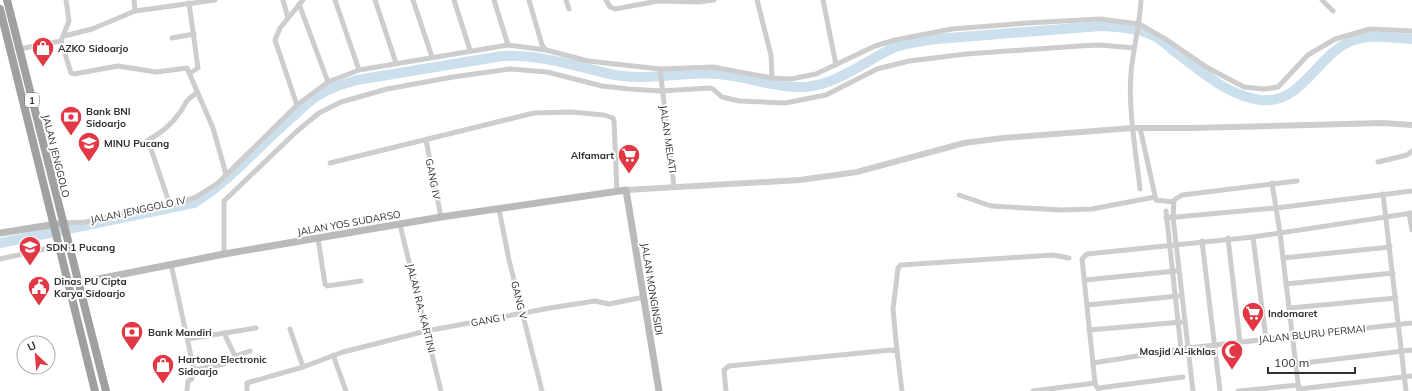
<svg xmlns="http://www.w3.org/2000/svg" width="1412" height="391" viewBox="0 0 1412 391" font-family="Mulish,sans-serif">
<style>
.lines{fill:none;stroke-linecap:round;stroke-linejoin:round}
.river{stroke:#cbdfec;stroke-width:10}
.minor{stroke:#cdcdcd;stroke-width:5}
.tertiary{stroke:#cdcdcd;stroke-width:6}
.secondary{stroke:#bababa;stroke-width:7}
.trunk{stroke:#a0a0a0;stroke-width:8}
.labels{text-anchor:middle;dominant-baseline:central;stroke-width:4;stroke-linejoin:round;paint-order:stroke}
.shield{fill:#fff;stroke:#6e6e6e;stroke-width:1}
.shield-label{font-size:9px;font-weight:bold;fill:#303030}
.poi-label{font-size:10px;font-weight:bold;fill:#303030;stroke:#fff;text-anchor:start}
.street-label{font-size:10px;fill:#303030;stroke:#fff}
</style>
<rect width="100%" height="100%" fill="#fff"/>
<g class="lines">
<path class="river" d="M0,243L194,203C233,179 261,143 296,114C302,108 309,101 317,96C329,88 343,84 357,80L502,56C541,54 577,67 615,75C649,81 683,71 718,74C745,76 771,87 798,87C833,88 863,62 893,48C906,43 923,41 937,39L1101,26C1117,27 1137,28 1152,35C1160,38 1167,45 1174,51C1201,71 1226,95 1260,100C1301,105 1316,57 1349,42C1368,33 1392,38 1412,39"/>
<g class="minor">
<polyline points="66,0 69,21 61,41 71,73 74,74 118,66 156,72 187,68 213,128 226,174"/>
<polyline points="283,0 288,18"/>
<polyline points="335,0 359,70"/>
<polyline points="375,0 396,63"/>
<polyline points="413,0 432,57"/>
<polyline points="454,0 470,50"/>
<polyline points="494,0 508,45"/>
<polyline points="529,0 542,45 546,50"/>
<polyline points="566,0 569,9"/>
<polyline points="606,0 610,7 615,9 658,1 699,2 714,0"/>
<polyline points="757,0 771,55 772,78"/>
<polyline points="823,0 836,65"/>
<polyline points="1322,0 1333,11"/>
<polyline points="189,3 198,68 190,73"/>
<polyline points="299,4 328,82"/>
<polyline points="135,11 215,0"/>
<polyline points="64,36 92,29 135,11 134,0"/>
<polyline points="172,38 194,34"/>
<polyline points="19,49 61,41"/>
<polyline points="660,69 674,187"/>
<polyline points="297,105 275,40 280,28 303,0"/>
<polyline points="1140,128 1156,200 1173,202"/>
<polyline points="426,140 441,217"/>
<polyline points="1378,162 1407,155 1412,151"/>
<polyline points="330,163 534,113 571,112 604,115 613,118 614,121 617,192"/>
<polyline points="1272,183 1280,233 1299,391"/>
<path d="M1140,189C1136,152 1128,109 1131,73C1133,48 1140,25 1141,0"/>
<polyline points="1383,194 1406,391"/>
<polyline points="959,195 991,206 1062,210 1092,209 1155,197"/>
<path d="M170,205L148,140C162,133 172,124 181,111C186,102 188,98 197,93"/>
<polyline points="499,209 509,260 542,391"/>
<polyline points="1166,211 1181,349"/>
<polyline points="1409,213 1412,230"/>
<polyline points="1166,218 1276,208 1412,191"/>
<polyline points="63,223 85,222 184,201 196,197 218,183 297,105 328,82 359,70 508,45 546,50 588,61 660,69 713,67 772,78 791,79 816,74 875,46 895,40 952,29 1027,23 1100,19 1139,24 1167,40 1208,68 1244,87 1264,89 1278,87 1308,55 1335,39 1370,29 1412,31"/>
<polyline points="400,225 441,391"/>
<polyline points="1253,237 1266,339"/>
<polyline points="1228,238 1240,342"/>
<polyline points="318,239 325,284 327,286 361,281"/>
<polyline points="1202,241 1220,391"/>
<polyline points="224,254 224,201 296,132 319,113 341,102 387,89 453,77 510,69 547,72 602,86 629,89 661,91 710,88 713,89 722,97 739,101 785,103 826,95 877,69 909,61 966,54 1080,46 1100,45 1134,48"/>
<polyline points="1283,258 1390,247"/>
<polyline points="0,259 59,246"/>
<polyline points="171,264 194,370 192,372 192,379 188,381 187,391"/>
<polyline points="1085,280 1176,271"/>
<polyline points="1286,284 1393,273"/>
<polyline points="1087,305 1178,296"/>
<polyline points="1290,308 1396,298"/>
<polyline points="290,329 303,367"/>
<polyline points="1089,330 1182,322"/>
<polyline points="224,333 235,356 250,351"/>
<polyline points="188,339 256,328"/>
<polyline points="897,351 893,309 898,268 901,265 1053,255 1069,258"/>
<polyline points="333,355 346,391"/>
<polyline points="1093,363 1188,348 1412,323"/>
<polyline points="1296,364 1412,350"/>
<polyline points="194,370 224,364"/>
<polyline points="1099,388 1183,377"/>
<polyline points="1299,389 1412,376"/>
<polyline points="247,391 247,383 303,367 343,352 426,331 550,308 595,301 609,304 644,297"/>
<polyline points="726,391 724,370 729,366 891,350 897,351 902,391"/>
<polyline points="1033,391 1095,383"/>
<polyline points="1099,391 1095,383 1082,259 1087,254 1253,237 1412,213"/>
<polyline points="1193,391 1173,217 1174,200 1182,195 1297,181"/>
<polyline points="1238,391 1299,385"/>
</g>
<polyline class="tertiary" points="626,190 800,180 857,172 964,143 1003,138 1133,128 1192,128 1383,123 1412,125"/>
<g class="secondary">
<polyline points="0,233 63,223"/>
<polyline points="78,283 224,254 441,217 626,190 659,391"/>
</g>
<g class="trunk">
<polyline points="7,0 106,391"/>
<polyline points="0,9 95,391"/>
</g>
</g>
<defs>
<g id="shop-pin" transform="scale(1.15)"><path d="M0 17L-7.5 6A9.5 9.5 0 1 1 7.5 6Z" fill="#e23745" stroke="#fff"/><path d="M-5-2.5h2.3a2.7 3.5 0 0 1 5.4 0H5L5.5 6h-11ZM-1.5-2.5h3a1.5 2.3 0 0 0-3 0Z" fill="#fff"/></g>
<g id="bank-pin" transform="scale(1.15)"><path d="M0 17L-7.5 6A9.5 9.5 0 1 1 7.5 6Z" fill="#e23745" stroke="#fff"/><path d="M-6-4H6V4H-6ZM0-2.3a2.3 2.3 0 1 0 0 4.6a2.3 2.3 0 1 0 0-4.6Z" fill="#fff"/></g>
<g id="school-pin" transform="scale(1.15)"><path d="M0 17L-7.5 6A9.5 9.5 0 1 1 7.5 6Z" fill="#e23745" stroke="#fff"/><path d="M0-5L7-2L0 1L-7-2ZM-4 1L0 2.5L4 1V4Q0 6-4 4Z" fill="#fff"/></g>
<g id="supermarket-pin" transform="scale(1.15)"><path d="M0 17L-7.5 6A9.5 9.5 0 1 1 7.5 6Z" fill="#e23745" stroke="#fff"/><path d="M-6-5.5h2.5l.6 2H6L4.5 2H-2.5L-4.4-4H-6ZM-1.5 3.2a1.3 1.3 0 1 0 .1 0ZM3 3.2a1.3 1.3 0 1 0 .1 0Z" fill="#fff"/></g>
<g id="civic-pin" transform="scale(1.15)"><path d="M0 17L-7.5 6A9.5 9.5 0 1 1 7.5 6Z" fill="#e23745" stroke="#fff"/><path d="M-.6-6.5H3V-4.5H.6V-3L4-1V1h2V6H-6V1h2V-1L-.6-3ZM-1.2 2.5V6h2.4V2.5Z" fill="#fff"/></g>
<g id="mosque-pin" transform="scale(1.15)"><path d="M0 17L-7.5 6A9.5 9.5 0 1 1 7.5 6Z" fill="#e23745" stroke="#fff"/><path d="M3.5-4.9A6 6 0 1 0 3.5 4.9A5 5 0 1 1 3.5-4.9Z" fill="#fff"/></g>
</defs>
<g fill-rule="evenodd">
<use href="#shop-pin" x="43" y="48"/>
<use href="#bank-pin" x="71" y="117"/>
<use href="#school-pin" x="89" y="143"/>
<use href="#supermarket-pin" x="629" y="155"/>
<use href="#school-pin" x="30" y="247"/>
<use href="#civic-pin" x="39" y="287"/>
<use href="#supermarket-pin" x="1253" y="313"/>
<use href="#bank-pin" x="132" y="332"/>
<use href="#mosque-pin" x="1232" y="351"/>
<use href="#shop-pin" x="163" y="365"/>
</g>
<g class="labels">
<rect class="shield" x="25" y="93" width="14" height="14" rx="3"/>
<g class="shield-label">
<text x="32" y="100">1</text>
</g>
<g class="poi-label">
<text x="58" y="48">AZKO Sidoarjo</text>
<text x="86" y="111">Bank BNI<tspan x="86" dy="12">Sidoarjo</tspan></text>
<text x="104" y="143">MINU Pucang</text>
<text x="614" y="155" text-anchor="end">Alfamart</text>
<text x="46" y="247">SDN 1 Pucang</text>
<text x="54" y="281">Dinas PU Cipta<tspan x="54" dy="12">Karya Sidoarjo</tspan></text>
<text x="1268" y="313">Indomaret</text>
<text x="148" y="332">Bank Mandiri</text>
<text x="1216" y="351" text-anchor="end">Masjid Al-ikhlas</text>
<text x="178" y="359">Hartono Electronic<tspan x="178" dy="12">Sidoarjo</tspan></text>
</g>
<g class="street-label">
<text transform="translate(668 139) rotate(82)">JALAN MELATI</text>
<text transform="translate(56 156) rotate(76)">JALAN JENGGOLO</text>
<text transform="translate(433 179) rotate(79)">GANG IV</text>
<text transform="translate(138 210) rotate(-12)">JALAN JENGGOLO IV</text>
<text transform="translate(349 223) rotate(-10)">JALAN YOS SUDARSO</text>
<text transform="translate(652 289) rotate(81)">JALAN MONGINSIDI</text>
<text transform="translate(519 300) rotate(76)">GANG V</text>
<text transform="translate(421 308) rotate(76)">JALAN RA. KARTINI</text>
<text transform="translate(488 320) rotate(-10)">GANG I</text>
<text transform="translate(1312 334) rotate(-6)">JALAN BLURU PERMAI</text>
</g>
</g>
<g transform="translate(36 355) rotate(334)"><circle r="19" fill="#ffffff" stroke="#acacac"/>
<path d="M0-3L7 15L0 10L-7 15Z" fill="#e23745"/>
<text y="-6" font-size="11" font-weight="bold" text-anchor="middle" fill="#303030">U</text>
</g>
<path d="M1268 367v6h87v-6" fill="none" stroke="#303030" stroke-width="2"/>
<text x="1274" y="367" font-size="12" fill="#303030" stroke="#ffffff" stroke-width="3" paint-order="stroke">100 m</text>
</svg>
